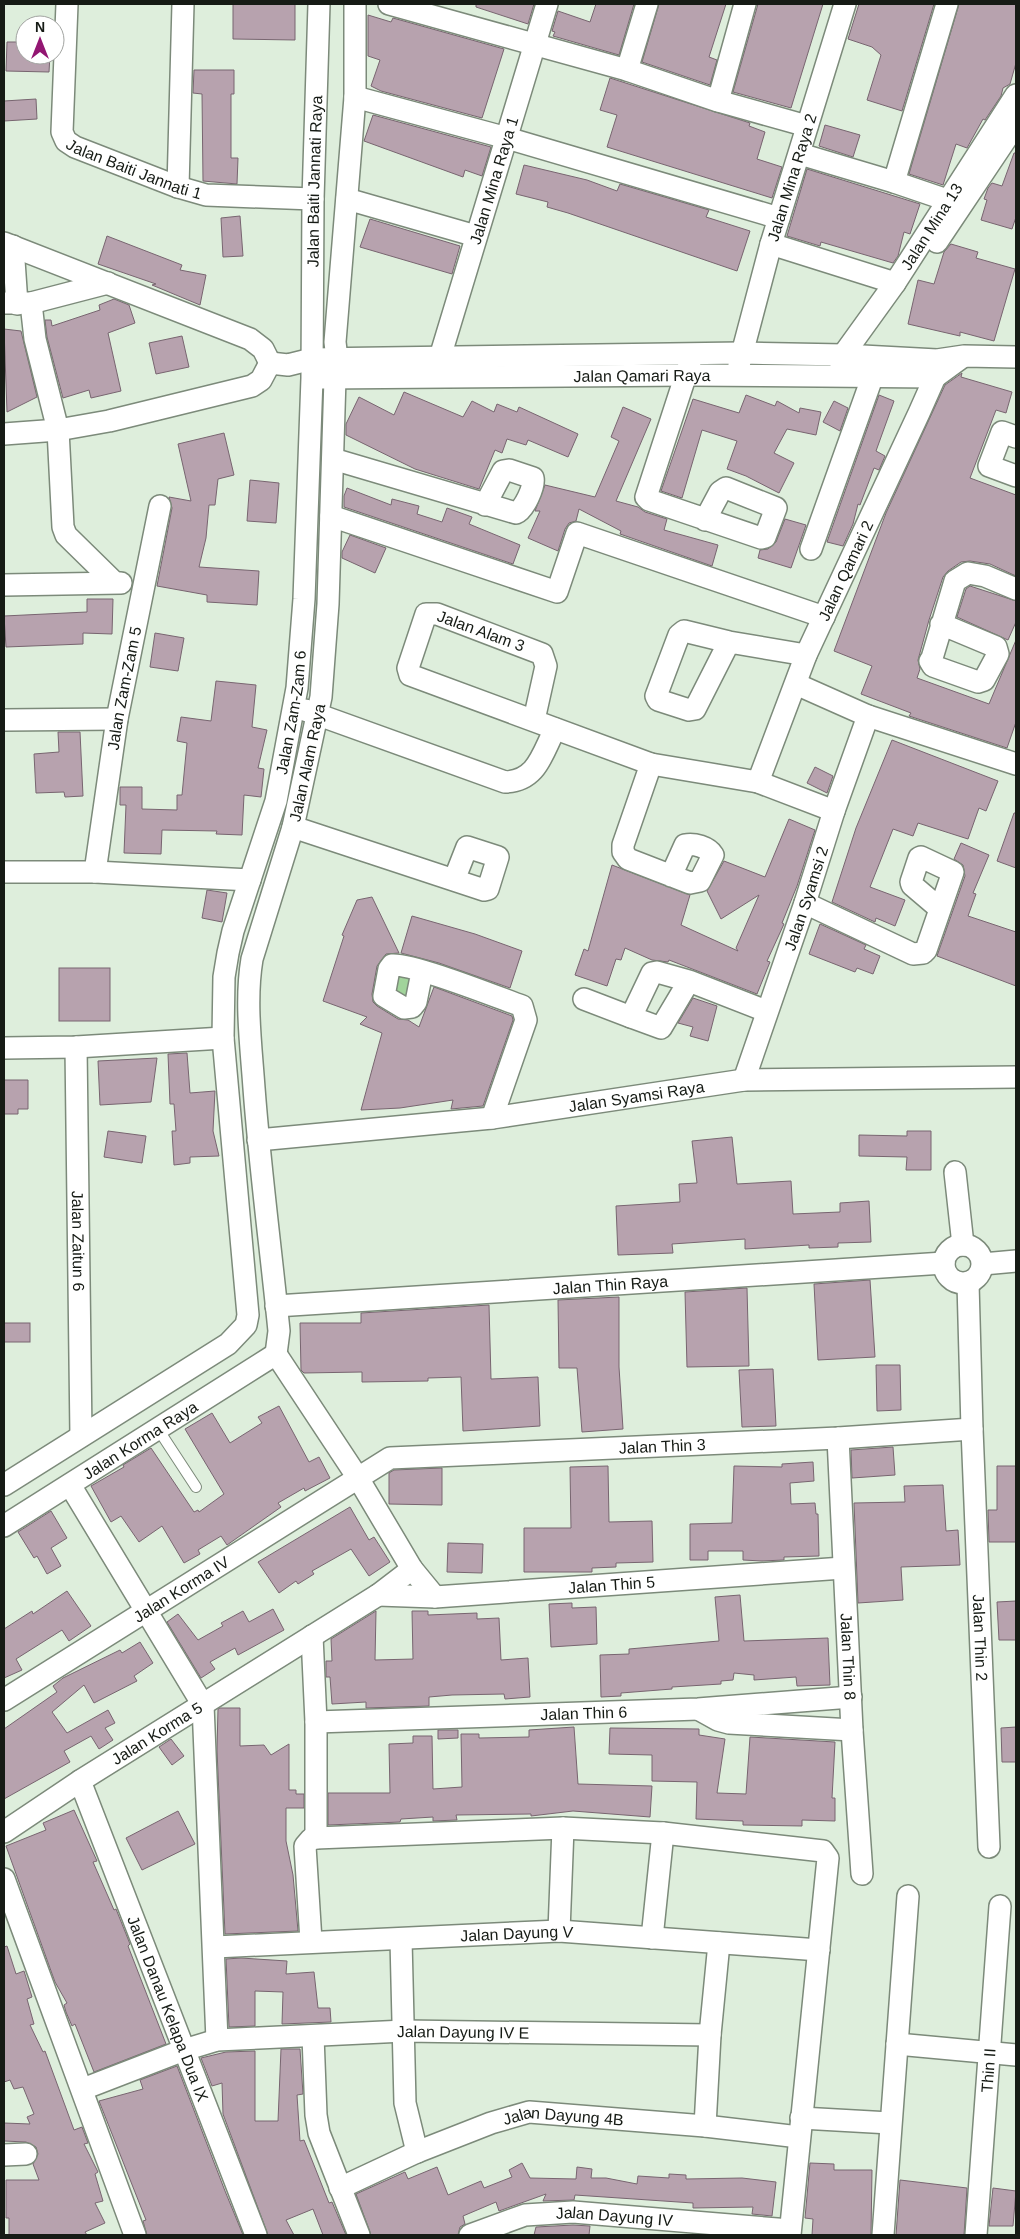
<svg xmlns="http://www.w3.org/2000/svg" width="1020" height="2239" viewBox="0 0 1020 2239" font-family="Arial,sans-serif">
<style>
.green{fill:#a1d49b}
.building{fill:#b7a2ae;stroke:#786570}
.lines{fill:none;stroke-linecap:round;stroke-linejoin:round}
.service-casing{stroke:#7c8a7a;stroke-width:12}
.minor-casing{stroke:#7c8a7a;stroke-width:24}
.service{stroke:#fff;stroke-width:10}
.minor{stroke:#fff;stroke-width:21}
.labels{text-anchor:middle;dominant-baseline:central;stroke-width:5;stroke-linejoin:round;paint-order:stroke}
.street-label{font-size:16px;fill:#161b15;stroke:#fff}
</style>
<rect width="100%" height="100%" fill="#deeedc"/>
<polygon class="green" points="392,965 417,974 412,1007 384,996"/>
<g class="building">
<polygon points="233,4 295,4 295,40 233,39"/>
<polygon points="476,4 534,4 528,24 476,7"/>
<polygon points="596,4 634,4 619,55 553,36 555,32 552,31 558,11 590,22"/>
<polygon points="659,4 726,4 709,57 717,60 710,85 642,62"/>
<polygon points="758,4 823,4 791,108 733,92"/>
<polygon points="859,4 934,4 902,111 867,100 881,55 872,47 848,39"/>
<polygon points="959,4 1016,4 1016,63 1010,84 1003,88 1001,96 985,120 983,119 967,148 956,144 943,185 909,174"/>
<polygon points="368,15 391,22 393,18 504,49 482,118 381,91 371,86 380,60 368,56"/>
<polygon points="7,42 25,42 25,55 50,55 49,72 6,71"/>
<polygon points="194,70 234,70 234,94 231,94 231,158 238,158 237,184 203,181 202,94 193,93"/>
<polygon points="610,78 750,123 749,126 765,132 757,159 782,167 772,198 607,147 617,115 600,110"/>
<polygon points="36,99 37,119 4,121 4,101"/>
<polygon points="373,115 491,147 482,176 465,170 463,177 364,141"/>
<polygon points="825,125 860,135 853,157 819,146"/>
<polygon points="1014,153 1016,153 1016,217 1012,229 981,220 987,200 984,199 988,188 992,183 1002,186"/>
<polygon points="524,165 587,180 617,191 620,184 709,210 706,217 750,231 737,271 568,213 547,207 548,202 516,194"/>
<polygon points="807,169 920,204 910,234 904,232 898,256 893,263 821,242 820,246 787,236"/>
<polygon points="240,216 243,256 223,257 221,218"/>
<polygon points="370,219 460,246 452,274 360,247"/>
<polygon points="107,236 182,265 180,270 206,275 200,305 152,285 156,284 98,264"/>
<polygon points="951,244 978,252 976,258 1015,269 994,341 960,332 960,336 908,324 918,280 934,284 944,252"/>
<polygon points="114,299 129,305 135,323 108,333 121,391 91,398 89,390 63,398 47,337 45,320 51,320 52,326 100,310 99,305"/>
<polygon points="4,329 21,331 37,397 7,412"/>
<polygon points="182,336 189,367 156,374 149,343"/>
<polygon points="962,373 961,377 1012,392 1006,413 996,410 970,478 1016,495 1016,576 990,564 970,561 961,562 948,571 943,577 929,620 918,660 920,669 917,678 989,704 1016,640 1016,722 1007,748 909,716 911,713 861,694 872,666 834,651 886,513 945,385"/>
<polygon points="404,392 463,417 472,401 494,412 497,404 517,412 519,407 578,434 568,457 528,440 526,445 507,439 502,453 495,450 479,489 415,469 346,435 346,424 359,397 394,415"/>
<polygon points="746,395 775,406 777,401 799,413 800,408 821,412 816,435 787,429 774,453 794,463 779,493 746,476 727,469 737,441 702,430 682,498 661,491 693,399 739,413"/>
<polygon points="879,395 894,401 876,451 885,456 879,470 874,468 860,505 858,504 853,524 843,546 827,542"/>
<polygon points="834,401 848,408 840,431 823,422"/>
<polygon points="623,407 651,419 616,501 638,507 645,512 667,519 664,530 718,545 712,566 620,534 621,531 579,509 576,521 569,523 565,529 558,551 528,538 540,511 535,511 545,485 595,497 619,441 611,437"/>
<polygon points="224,433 234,475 218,479 215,505 209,505 206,538 199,567 259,571 257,605 207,602 207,595 157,586 172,508 169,497 191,501 178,444"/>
<polygon points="250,480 279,483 276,523 247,521"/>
<polygon points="347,488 391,505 392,499 419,506 417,514 442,522 447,508 472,517 469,524 520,545 513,564 344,507 344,496"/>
<polygon points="785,519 806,525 791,568 758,558 760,550 768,549 776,542"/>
<polygon points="350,535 386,548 375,573 342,558 342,552"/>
<polygon points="970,586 1016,601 1016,622 1008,640 957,617 966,589"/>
<polygon points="87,599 113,599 112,634 83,633 83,644 6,647 4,616 87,612"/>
<polygon points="155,633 184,638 178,671 150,667"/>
<polygon points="216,681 256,685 252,727 267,730 258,768 264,769 261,797 244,795 242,835 216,834 217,831 162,830 161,854 124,853 126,805 120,805 120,787 142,787 142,809 177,810 177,795 182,795 187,743 177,741 181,717 211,721"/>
<polygon points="58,732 80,732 83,796 65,797 64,792 36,793 34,754 59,752"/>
<polygon points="892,740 998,781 986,811 979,808 968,839 918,823 913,836 893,829 870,887 905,900 895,926 876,918 875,922 832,902 856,828"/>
<polygon points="815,767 833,776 827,793 807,783"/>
<polygon points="1014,813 1016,813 1016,868 997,861"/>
<polygon points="789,819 815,830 797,886 782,923 784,924 767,961 770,962 757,994 669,960 668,962 652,960 625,948 621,960 616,959 607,986 575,975 584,949 588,951 612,865 690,895 681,925 738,951 736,948 759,895 721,919 707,891 724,861 765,877"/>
<polygon points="961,843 989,855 973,893 976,894 968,916 1016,932 1016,986 937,956 965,876 963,865 954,859"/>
<polygon points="207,890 227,893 222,922 202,918"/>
<polygon points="372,897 399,953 386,954 377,966 372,994 373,1002 377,1006 398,1019 408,1020 419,1027 434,987 512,1016 513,1020 483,1106 451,1109 453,1100 400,1108 361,1110 382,1033 360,1024 367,1017 323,1001 344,936 342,935 357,900"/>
<polygon points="412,916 475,934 522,951 510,988 439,963 401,953"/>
<polygon points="820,924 866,945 864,949 880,956 873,974 857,968 855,972 809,954"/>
<rect x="59" y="968" width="51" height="53"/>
<polygon points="693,998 717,1006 708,1041 690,1036 693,1027 678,1023"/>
<polygon points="187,1053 190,1093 215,1091 213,1131 219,1156 190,1157 190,1163 174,1165 172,1131 176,1131 174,1104 170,1104 168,1054"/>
<polygon points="157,1058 151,1102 100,1105 98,1061"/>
<polygon points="4,1080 28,1080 28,1109 18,1109 18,1114 4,1114"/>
<polygon points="108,1131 146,1136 142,1163 104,1157"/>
<polygon points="907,1131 931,1131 931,1170 906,1170 907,1157 859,1156 859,1135 907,1136"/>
<polygon points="732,1137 737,1184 791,1181 793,1214 840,1212 840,1203 869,1201 871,1242 838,1243 838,1247 809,1248 809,1245 745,1249 745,1239 672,1244 673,1253 618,1255 616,1206 680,1202 679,1184 697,1183 692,1141"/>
<polygon points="870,1280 875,1357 818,1360 814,1284"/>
<polygon points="747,1288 749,1366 687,1367 685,1292"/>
<polygon points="619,1297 619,1367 623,1429 582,1432 577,1368 559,1368 558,1300"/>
<polygon points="489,1305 491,1379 538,1377 540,1426 463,1431 461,1377 428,1378 428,1381 362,1382 362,1372 304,1373 301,1370 300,1323 361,1323 361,1313"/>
<rect x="4" y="1323" width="26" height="19"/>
<polygon points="876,1365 900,1365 901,1410 877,1411"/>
<polygon points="773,1369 776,1426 742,1427 739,1370"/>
<polygon points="279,1406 309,1462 319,1457 330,1478 305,1491 304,1488 278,1503 281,1507 227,1545 221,1536 198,1550 200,1554 184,1563 162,1526 139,1542 121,1516 111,1522 91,1486 124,1467 123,1465 151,1448 194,1512 198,1510 199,1512 224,1494 185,1429 212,1413 230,1443 262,1423 258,1417"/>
<polygon points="893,1447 895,1475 852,1478 851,1450"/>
<polygon points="813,1462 814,1481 790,1483 791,1504 815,1503 816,1514 818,1514 819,1556 784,1557 784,1560 762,1561 743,1560 743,1551 708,1551 708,1560 690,1560 690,1524 732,1523 734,1466 782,1467 782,1464"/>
<polygon points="608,1466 609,1522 652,1521 653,1562 616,1563 616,1567 592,1568 592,1572 524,1572 524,1528 571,1528 570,1467"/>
<polygon points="997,1466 1016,1466 1016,1542 989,1542 988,1510 997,1510"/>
<polygon points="442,1468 442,1505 389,1504 389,1473 394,1470"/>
<polygon points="943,1485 946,1531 958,1530 960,1565 901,1567 903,1600 858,1603 854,1503 905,1502 904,1486"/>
<polygon points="350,1507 369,1540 374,1537 390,1562 369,1576 351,1549 312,1571 314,1574 298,1584 296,1581 279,1593 258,1562"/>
<polygon points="51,1511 67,1538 51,1548 61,1566 47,1574 37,1556 34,1558 18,1532"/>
<polygon points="448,1543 483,1544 482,1573 447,1572"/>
<polygon points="67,1591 91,1626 69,1641 62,1630 16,1659 22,1670 4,1678 4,1629 32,1611 33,1614"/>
<polygon points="740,1595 744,1641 828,1638 830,1685 797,1686 796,1677 754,1680 754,1675 734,1673 733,1680 721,1681 721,1684 672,1687 672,1689 621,1693 621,1696 601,1697 600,1655 629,1654 629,1649 719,1641 715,1597"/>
<polygon points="1016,1601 1016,1640 999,1640 997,1602"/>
<polygon points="572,1603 572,1608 596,1607 597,1644 551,1647 549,1604"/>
<polygon points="273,1609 284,1630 238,1655 235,1648 210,1662 215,1669 201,1678 167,1622 178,1614 198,1640 223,1626 221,1623 243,1611 249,1622"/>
<polygon points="376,1611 375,1660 413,1659 412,1611 428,1611 428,1615 477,1613 477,1619 499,1618 501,1660 528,1658 530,1697 505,1699 504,1694 452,1695 429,1697 429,1706 366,1708 366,1702 332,1704 330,1677 326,1677 326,1661 332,1661 331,1639"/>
<polygon points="140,1642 153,1663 134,1676 137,1681 94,1703 84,1685 52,1712 67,1733 108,1710 115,1723 105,1728 113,1740 99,1749 91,1736 64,1751 70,1762 4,1799 4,1729 57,1692 53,1686 63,1678 120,1650 122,1653"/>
<polygon points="220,1708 240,1708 240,1746 264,1745 271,1755 289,1744 289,1790 296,1790 296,1794 304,1794 304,1808 286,1808 286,1841 293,1875 298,1931 225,1934 217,1750 218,1709"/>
<polygon points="574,1727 578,1784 652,1786 650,1817 573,1811 531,1816 531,1814 456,1815 457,1820 433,1821 433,1817 401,1819 400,1822 328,1825 328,1793 390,1793 389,1744 413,1743 413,1736 432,1736 433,1789 462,1787 461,1734 479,1734 479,1738 529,1737 529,1730"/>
<polygon points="1016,1727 1016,1762 1002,1762 1001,1728"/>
<polygon points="610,1728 699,1729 699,1735 725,1739 717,1793 746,1794 750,1737 835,1742 832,1798 835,1798 835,1821 802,1820 802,1826 743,1825 743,1821 696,1819 697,1782 652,1781 652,1755 609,1754"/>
<polygon points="438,1730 458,1730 458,1738 438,1739"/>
<polygon points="171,1739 184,1756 172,1765 159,1747"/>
<polygon points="74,1810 97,1861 93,1862 114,1910 116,1909 130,1944 128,1946 166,2044 94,2072 75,2024 72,2026 66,2012 64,2005 67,2003 55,1982 6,1846 46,1830 43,1823"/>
<polygon points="178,1811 195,1844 142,1870 126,1838"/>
<polygon points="7,1946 16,1974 24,1971 32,1997 27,1999 34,2024 30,2025 43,2052 45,2051 74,2130 82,2127 88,2143 84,2144 98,2172 95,2174 103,2201 95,2203 105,2223 85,2232 87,2235 9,2235 9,2218 6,2218 6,2180 39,2180 33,2164 38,2154 36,2147 26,2142 4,2141 4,2123 30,2124 27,2117 34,2114 23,2087 14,2089 10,2080 4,2082 4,1947"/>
<polygon points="241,1958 287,1961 286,1974 314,1972 318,2008 330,2008 331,2022 282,2024 283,1992 255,1991 255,2026 229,2027 226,1959"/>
<polygon points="281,2049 300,2049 303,2094 297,2095 300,2141 304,2140 329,2203 332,2202 346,2235 323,2235 313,2209 286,2220 294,2235 268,2235 223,2114 222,2083 212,2086 201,2058 226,2052 255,2051 255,2121 278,2121"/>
<polygon points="177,2066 225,2191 243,2235 147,2235 143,2221 146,2220 99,2101 143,2089 140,2080"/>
<polygon points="522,2163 530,2178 576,2179 577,2167 592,2169 591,2178 606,2178 637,2184 638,2176 669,2178 669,2174 686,2175 686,2179 742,2178 776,2182 772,2216 752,2214 753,2207 693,2208 693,2203 575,2195 574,2200 543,2201 546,2194 499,2211 496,2202 463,2216 465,2224 460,2227 458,2235 371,2235 356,2194 405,2172 408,2179 437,2167 448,2195 481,2181 484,2188 512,2177 509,2170"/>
<polygon points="810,2163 834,2164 834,2170 872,2170 871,2235 812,2235 813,2219 805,2218"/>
<polygon points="900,2180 967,2188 964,2235 896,2235"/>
<polygon points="993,2188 1016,2191 1013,2226 989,2226"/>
<polygon points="573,2225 590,2226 589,2235 534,2235 536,2227"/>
</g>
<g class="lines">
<g class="service-casing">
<polyline id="service" points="158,1429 196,1487"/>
</g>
<g class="minor-casing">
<g id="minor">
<path id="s1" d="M67,4L62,132L66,141L75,147L178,187L206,195L313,199"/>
<polyline points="389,4 627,70 718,101 807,126"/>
<polyline points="627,70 647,4"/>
<polyline points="355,97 507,138 779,218"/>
<polyline points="718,101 745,4"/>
<polyline points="800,154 894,182 947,200"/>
<polyline points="894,182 947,4"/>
<polyline points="178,187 183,4"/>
<polyline points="347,199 476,236"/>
<polyline points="937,242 1016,124"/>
<polyline points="4,243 250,339 263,349 270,363"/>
<polyline points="771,244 895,283"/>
<polyline points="13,246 17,304"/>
<polyline points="4,303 31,303 108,283"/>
<polyline points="31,303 35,339 58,430 63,527 66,535 114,582"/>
<polyline points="337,359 335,342 355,97 355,4"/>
<polyline points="690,362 646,497 649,500 761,538 765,537 776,508 726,488 720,492 705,520"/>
<polyline points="270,363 288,365 312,359 741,353 844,355 937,360 964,356 1016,357"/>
<path id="s2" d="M739,365L771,244L845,4"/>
<path id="s3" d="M841,365L846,351L895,283L1016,95"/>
<path id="s4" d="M437,367L547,4"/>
<path id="s5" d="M322,378L687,375L935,377L961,358"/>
<polyline points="4,434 58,430 109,421 252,386 261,380 270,363"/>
<polyline points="1016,437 1002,432 989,466 1016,476"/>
<path d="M333,459L516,513C524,510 535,486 533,478L509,470L503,471L485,505"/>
<polyline points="331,516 557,592 577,533 824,617"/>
<polyline points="811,549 872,378"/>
<polyline points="4,585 121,583"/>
<polyline points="941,624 996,647 998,654 984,680 978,682 933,666 930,661 932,658 955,581 968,573 985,576 1016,589"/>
<polyline points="729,642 695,709 689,710 658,700 656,696 679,635 684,631 729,642 806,655"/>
<polyline points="796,684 868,716 1016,764"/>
<path d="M305,710L505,782C537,781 542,754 555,729"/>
<polyline points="4,720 117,719"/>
<polyline points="534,720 546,666 542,654 437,614 426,614 408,668 410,675 651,764 758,782 834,811"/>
<path d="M651,764L623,845V852L628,859L690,883L700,881L713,855C708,847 694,843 685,845L671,876"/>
<path id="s6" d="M758,782L806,655L919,413L935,377L936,365"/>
<polyline points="293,827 484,890 488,889 498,857 467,847 454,880"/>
<polyline points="4,872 95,872 250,880"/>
<path id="s7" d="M95,872L117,719L160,506"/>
<polyline points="805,903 913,954 923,953 926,950 953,872 921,857 919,858 911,882 912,885 939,908"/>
<path d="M422,972L416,1002L412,1007L404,1008L384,996L389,969L392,965C412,963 497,997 522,1006L526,1020L492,1118"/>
<polyline points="689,981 661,1028 631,1017 652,973 657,972 689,981 766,1011"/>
<polyline points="584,999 631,1017"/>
<path id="s8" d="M76,1047L81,1436"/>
<polyline points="4,1048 76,1047 223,1038"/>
<path id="s9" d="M744,1080L805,903L834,811L868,716"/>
<path id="s10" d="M258,1140L492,1118L744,1080L1016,1077"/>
<polyline points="955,1172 963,1245"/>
<circle cx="963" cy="1264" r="19"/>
<polyline points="983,1264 1016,1261"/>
<path id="s11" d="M968,1283L972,1429L989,1847"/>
<path id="s12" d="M276,1306L944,1263"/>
<path id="s13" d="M276,1354L279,1331C271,1250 260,1169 254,1088C251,1045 245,1001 252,959L293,827L321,697L328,604L335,378"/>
<polyline points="276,1354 358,1478 412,1569 435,1597"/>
<path id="s14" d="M838,1438L852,1730L862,1874"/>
<path id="s15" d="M4,1485L228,1344L246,1325L248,1315L223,1038L224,977L228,953L233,931L276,801L297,688L304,599L312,378L313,199L319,4"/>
<polyline points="70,1485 203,1705 217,2040"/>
<path id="s16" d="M4,1526L276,1354"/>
<path id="s17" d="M378,1595L435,1597L843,1568"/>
<polyline points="312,1636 316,1722 316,1838"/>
<path id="s18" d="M4,1700L390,1458L838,1438L972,1429"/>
<polyline points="700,1710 718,1720 729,1723 852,1730"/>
<path id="s19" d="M316,1722L698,1709L851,1697"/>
<path id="s20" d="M80,1781L256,2235"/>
<path id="s21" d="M4,1832L80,1781L378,1595L412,1569"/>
<polyline points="4,1879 135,2235"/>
<polyline points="559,1931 563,1828"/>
<polyline points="652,1938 663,1833"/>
<polyline points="401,1940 405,2103 417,2152"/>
<polyline points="311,1941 305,1846 311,1839 316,1838 563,1828 663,1833 823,1851 828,1858 790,2235"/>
<path id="s22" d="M215,1947L559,1931L819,1950"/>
<polyline points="313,2036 316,2115 319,2133 359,2235"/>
<polyline points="897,2044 1016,2055"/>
<path id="s23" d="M83,2089L184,2050L217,2040L404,2031L710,2035"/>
<polyline points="801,2118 890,2123"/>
<polyline points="705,2126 710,2035 719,1943"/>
<polyline points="4,2155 26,2154"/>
<path id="s24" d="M340,2188L417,2152L491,2123L529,2112L705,2126L799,2137"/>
<path id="s25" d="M470,2235L525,2215L573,2212L790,2230"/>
<polyline points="883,2235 908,1896"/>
<path id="s26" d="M976,2235L1000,1906"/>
</g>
</g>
<use href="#service" class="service"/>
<use href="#minor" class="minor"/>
</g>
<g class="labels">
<g class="street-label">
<text stroke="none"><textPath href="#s1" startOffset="212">Jalan Baiti Jannati 1</textPath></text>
<text stroke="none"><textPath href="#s2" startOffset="195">Jalan Mina Raya 2</textPath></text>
<text stroke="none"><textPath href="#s4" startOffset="195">Jalan Mina Raya 1</textPath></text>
<text stroke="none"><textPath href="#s15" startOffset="1446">Jalan Baiti Jannati Raya</textPath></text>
<text stroke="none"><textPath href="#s3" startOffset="166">Jalan Mina 13</textPath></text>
<text stroke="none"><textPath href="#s5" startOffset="320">Jalan Qamari Raya</textPath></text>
<text stroke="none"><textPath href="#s6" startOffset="229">Jalan Qamari 2</textPath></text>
<text transform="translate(481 631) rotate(20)">Jalan Alam 3</text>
<text stroke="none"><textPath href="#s7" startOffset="186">Jalan Zam-Zam 5</textPath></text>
<text stroke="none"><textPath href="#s15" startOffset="914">Jalan Zam-Zam 6</textPath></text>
<text stroke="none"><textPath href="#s13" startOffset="601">Jalan Alam Raya</textPath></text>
<text stroke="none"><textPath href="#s9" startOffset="192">Jalan Syamsi 2</textPath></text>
<text stroke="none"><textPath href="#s10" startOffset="381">Jalan Syamsi Raya</textPath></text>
<text stroke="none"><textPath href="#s8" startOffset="194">Jalan Zaitun 6</textPath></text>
<text stroke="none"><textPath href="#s12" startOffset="335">Jalan Thin Raya</textPath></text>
<text stroke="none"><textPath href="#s16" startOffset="161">Jalan Korma Raya</textPath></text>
<text stroke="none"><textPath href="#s18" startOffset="728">Jalan Thin 3</textPath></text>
<text stroke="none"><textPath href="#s17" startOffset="234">Jalan Thin 5</textPath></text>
<text stroke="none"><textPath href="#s18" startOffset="209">Jalan Korma IV</textPath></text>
<text stroke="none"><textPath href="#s11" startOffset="355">Jalan Thin 2</textPath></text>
<text stroke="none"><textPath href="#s14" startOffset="219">Jalan Thin 8</textPath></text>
<text stroke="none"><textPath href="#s19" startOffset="268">Jalan Thin 6</textPath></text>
<text stroke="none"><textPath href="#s21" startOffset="182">Jalan Korma 5</textPath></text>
<text stroke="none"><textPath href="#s22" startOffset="302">Jalan Dayung V</textPath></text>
<text stroke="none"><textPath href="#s20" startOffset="244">Jalan Danau Kelapa Dua IX</textPath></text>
<text stroke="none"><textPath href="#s23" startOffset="389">Jalan Dayung IV E</textPath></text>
<text stroke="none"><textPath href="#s26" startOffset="165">Thin II</textPath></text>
<text stroke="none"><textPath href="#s24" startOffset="238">Jalan Dayung 4B</textPath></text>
<text stroke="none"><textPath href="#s25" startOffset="148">Jalan Dayung IV</textPath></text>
</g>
</g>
<rect width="1020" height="2239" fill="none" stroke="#161b15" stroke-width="10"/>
<g transform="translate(40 40)"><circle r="24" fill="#ffffff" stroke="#a2a4a1"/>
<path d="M0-4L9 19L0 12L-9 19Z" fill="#931672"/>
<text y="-8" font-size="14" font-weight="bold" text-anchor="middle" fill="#161b15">N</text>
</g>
</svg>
